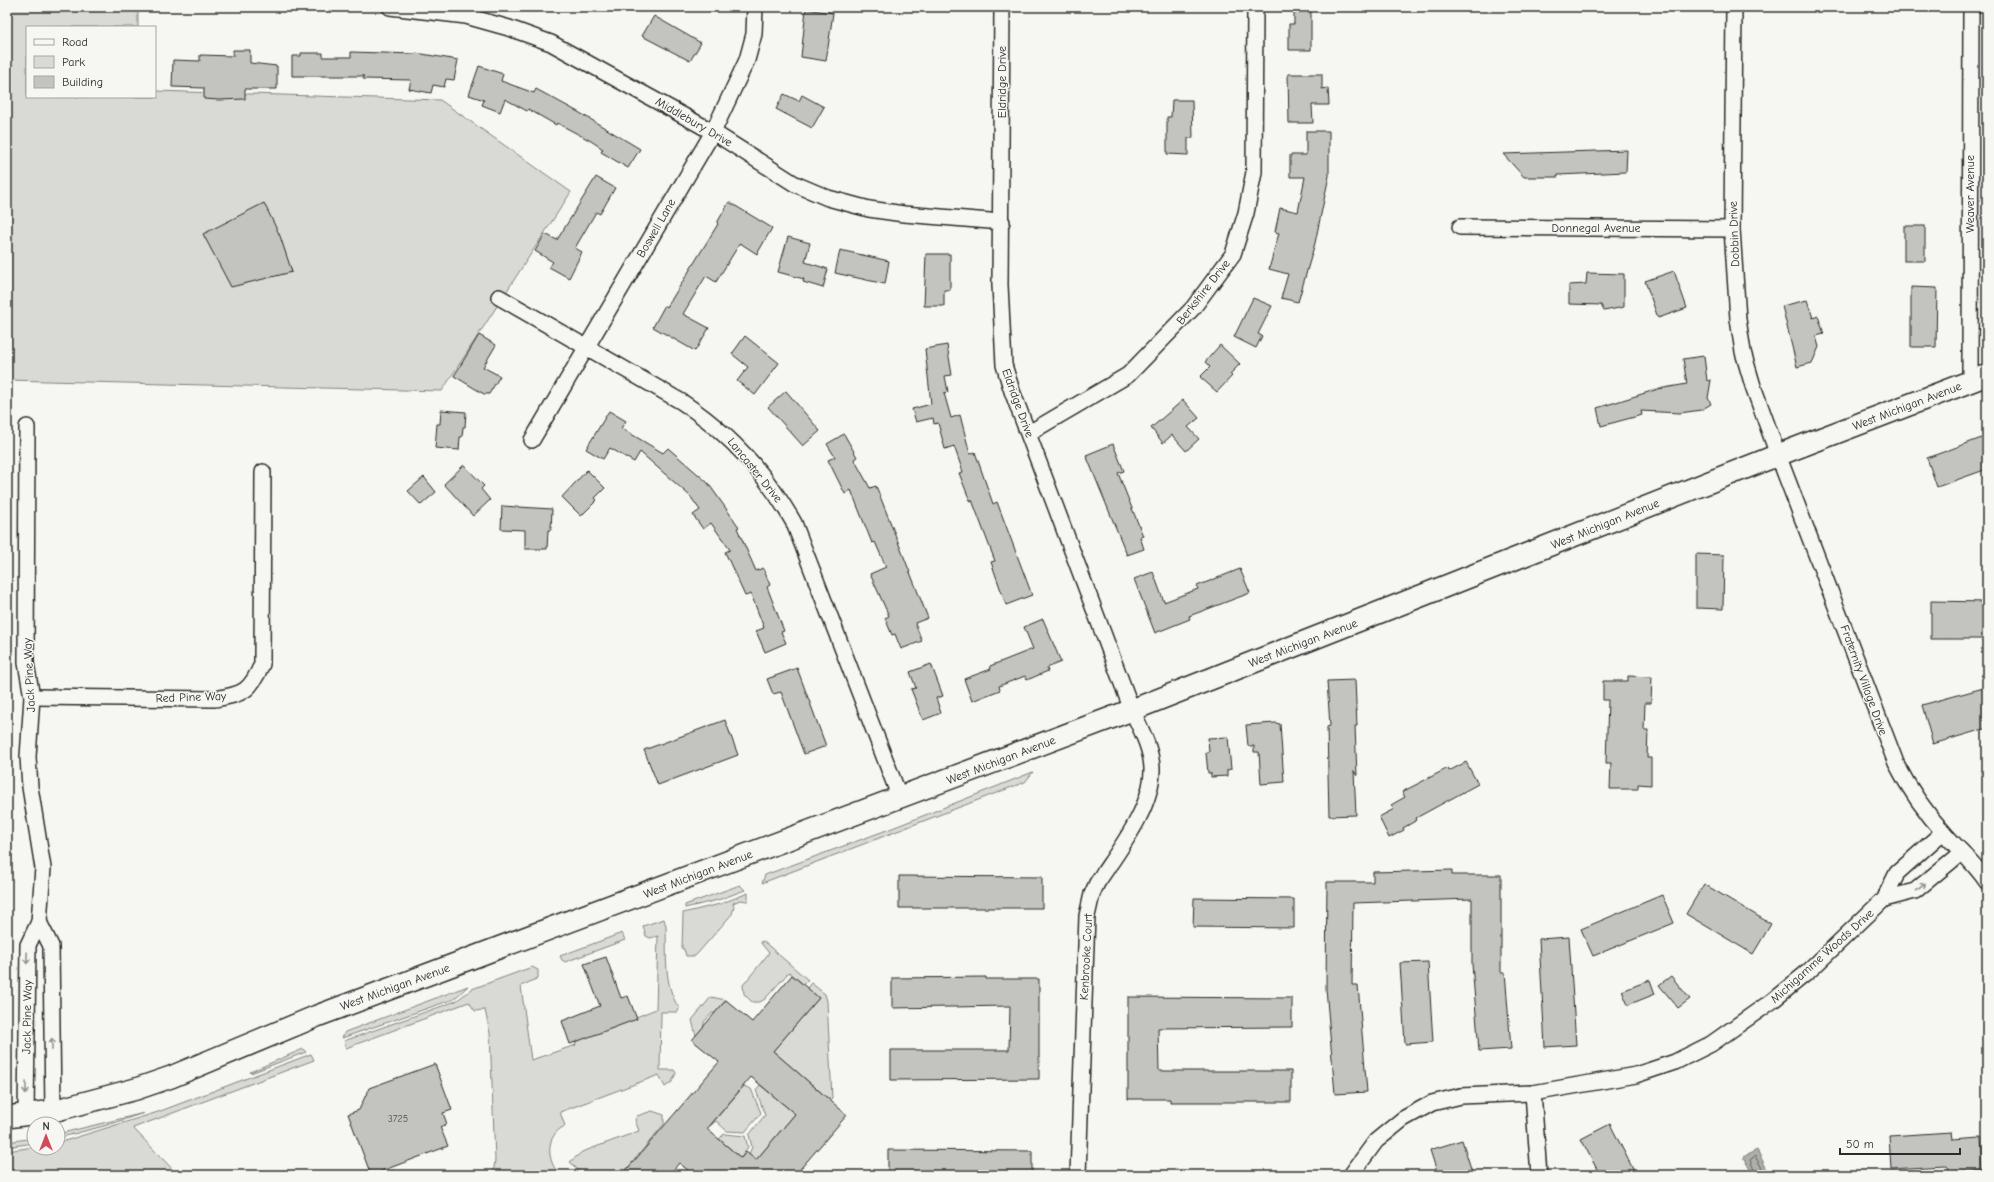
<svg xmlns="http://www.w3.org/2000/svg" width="1994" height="1182" viewBox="0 0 1994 1182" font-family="'Comic Neue',sans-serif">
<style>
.green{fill:#d9d9d5;stroke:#828280}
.water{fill:#aeaeab;stroke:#7a7a78}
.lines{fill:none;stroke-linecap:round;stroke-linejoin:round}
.shore{stroke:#5f5f5e;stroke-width:1}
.building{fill:#c3c3c0;stroke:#2b2b2b;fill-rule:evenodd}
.street-casing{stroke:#2b2b2b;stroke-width:18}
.secondary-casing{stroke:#2b2b2b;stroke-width:24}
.street{stroke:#f6f6f2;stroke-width:15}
.secondary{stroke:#f6f6f2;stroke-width:21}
.oneway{stroke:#90908e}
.labels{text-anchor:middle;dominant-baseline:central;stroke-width:3;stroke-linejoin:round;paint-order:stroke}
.number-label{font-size:10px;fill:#515150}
.street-label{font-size:12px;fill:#2b2b2b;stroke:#f6f6f2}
</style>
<rect width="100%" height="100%" fill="#f6f6f2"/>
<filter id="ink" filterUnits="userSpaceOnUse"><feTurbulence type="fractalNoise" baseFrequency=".025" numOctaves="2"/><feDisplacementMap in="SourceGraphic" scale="8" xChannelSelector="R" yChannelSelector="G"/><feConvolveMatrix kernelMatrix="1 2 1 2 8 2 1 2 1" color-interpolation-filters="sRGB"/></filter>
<g filter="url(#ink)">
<g class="green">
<polygon points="7,7 138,7 138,27 27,27 27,97 155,97 155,91 440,100 571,192 442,391 7,380"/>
<polygon points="1033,772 1025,782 762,883 765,875 895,827"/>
<polygon points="740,885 745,890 718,900 685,908 685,905"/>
<polygon points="748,893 748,901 740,900 733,903 734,907 732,914 698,953 695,956 686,956 684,949 682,949 683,913 720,904"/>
<path d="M664,919L666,926C667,954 663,984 679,1008L678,1012H661L660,1070H674L676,1073L672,1082L665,1087L659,1075L560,1112L565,1126C545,1135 546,1161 560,1175H493L495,1160L490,1033L485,1010L475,1011L469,1002L346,1048L344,1041L456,1001L472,989L532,967L538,970V978L521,986L531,1060L576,1045L575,1042L656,1009L658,936L650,938L646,936L643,926Z"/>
<polygon points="622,933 625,940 565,962 562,960 560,956"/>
<polygon points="763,941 808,980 803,984 789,972 765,999 760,1002 752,1002 744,994 743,985 769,953 760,942"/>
<polygon points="811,983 825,994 827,1001 832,1098 831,1101 773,1051 819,998 807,988"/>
<polygon points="468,986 454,999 342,1038 345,1032"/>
<polygon points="711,997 726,1000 715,1013 712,1013 704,1022 704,1026 696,1036 692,1020"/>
<polygon points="303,1049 306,1052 251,1073 250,1072"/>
<polygon points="311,1054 314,1060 133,1128 178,1175 7,1175 7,1151 34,1147 58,1148 58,1143 158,1112"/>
<polygon points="760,1085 795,1114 756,1160 749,1154 752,1147 749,1135 765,1115 756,1090"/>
<polygon points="744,1086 751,1089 761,1113 745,1132 727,1131 716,1121 710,1126"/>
<polygon points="652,1111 664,1115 664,1124 622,1175 583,1175 570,1162 582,1152 639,1131 635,1120 637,1116"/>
<polygon points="144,1113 104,1126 58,1138 58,1134"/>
<polygon points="724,1134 745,1136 748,1147 741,1158 719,1139"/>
<polygon points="34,1138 34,1143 7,1147 7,1142"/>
</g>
<polygon class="water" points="1757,1150 1770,1175 1753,1175 1743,1157"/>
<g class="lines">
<polyline class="shore" points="1756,1175 1750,1160 1755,1156 1766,1175"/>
</g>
<g class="building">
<polygon points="1294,7 1311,7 1311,50 1289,50 1289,24 1294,24"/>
<polygon points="806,9 833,13 826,61 801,57"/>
<polygon points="654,16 701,43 690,61 642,36"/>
<polygon points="233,50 250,50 250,63 277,66 277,89 245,89 245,99 219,100 204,99 204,88 172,87 173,60 200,61 200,55 233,56"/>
<polygon points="351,52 415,54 416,53 458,60 454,80 446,79 444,87 433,85 431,93 409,89 411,80 363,79 364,76 292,76 292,56 301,56 301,53 323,53 323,57 351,57"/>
<polygon points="479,66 503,74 501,81 534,93 536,89 580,113 640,149 628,168 601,152 603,149 591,141 557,123 556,125 528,109 527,111 505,99 500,112 482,105 484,100 469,95"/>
<polygon points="1288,74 1322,74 1322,89 1328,88 1329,105 1312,105 1313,123 1289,123"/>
<polygon points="784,94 799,101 802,95 824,107 812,128 776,109"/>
<polygon points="1172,100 1192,100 1193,138 1188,138 1188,155 1167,154 1167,117 1171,117"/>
<polygon points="1306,131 1329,131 1329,176 1315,243 1298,302 1281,298 1288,274 1269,269 1279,233 1275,232 1280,208 1298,212 1305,177 1290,177 1290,155 1306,155"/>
<polygon points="1627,150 1626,172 1558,175 1558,177 1524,177 1503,154"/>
<polygon points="596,177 615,188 600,214 596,212 575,248 582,252 569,278 549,267 553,262 535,251 545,234 557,240"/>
<polygon points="729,202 772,228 757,254 740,243 716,282 706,276 683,314 709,328 695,351 653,327 665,305 667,307 718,224 717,223"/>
<polygon points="264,203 280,236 292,272 231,287 203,234"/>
<rect x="1904" y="226" width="21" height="35"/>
<polygon points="788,237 810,243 805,262 828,269 823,288 803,282 804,279 778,272"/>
<polygon points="840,250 889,261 885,284 835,273"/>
<polygon points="926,254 950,254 950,290 944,290 944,306 924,306"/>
<polygon points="1674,271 1687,308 1658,318 1645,281"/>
<polygon points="1587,273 1624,274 1624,307 1604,311 1601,305 1569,304 1569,285 1586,284"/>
<polygon points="1911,287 1937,288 1936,347 1911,347"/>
<polygon points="1253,298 1272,306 1258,334 1262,336 1256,348 1234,337"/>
<polygon points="1807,300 1813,318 1818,316 1824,334 1816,336 1819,347 1812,363 1797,367 1782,306"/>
<polygon points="479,335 496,345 483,367 500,376 489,394 484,394 454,376"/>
<polygon points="745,336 779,363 755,395 737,381 748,367 732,354"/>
<polygon points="947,345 952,375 945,376 948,392 944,393 951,418 960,415 970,454 975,452 993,504 997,502 1032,595 1006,605 991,562 995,561 972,500 970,501 959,473 963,472 954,446 945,449 938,423 934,424 933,418 916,422 912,409 931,404 925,349"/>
<polygon points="1220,345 1240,364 1230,374 1232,376 1217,392 1200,377 1210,367 1205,362"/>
<polygon points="1704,356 1707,381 1711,380 1708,398 1711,404 1701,410 1680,413 1641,411 1642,415 1601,426 1597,408 1658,389 1687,384 1683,359"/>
<polygon points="786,391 820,431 803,446 768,407"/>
<polygon points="1183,400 1199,418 1188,427 1199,439 1186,451 1172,435 1163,443 1151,428"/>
<polygon points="441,410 466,412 465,427 463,427 462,437 460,437 459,450 435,448 437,424 440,424"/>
<polygon points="609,411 626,421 621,428 663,453 668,448 708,483 739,527 737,528 756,571 763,568 770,585 767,587 784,631 781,632 786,643 765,652 756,631 764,628 751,594 745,596 725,552 730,550 711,523 703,529 693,515 700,510 690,496 640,452 634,462 610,448 603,459 586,449"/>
<polygon points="844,434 857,457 854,459 870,488 876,486 928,618 915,623 922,641 901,649 895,634 892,635 885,618 889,616 870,574 886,567 875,542 872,543 851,490 845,494 828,460 835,457 827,444"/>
<polygon points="1987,436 1987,469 1937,487 1927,458"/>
<polygon points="1113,444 1124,471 1118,473 1143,536 1140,537 1144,549 1127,555 1086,455"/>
<polygon points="464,465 484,486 481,489 490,500 473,516 444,484"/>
<polygon points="587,470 605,488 595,498 597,500 581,516 562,497"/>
<polygon points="424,477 436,492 421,505 408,491"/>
<polygon points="502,506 552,509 551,530 548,530 547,549 525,549 525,530 501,529"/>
<polygon points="1696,554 1724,555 1723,609 1696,608"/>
<polygon points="1240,569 1250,593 1189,616 1190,619 1155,633 1134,579 1153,572 1164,602 1198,589 1197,586"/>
<polygon points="1931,601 1987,602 1987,639 1931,639"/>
<polygon points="1043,619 1061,662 1047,668 1048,671 1027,680 1025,676 999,686 1000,690 972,701 964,679 991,669 990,666 1033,649 1024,627"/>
<polygon points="931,664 943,696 936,698 941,713 923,720 911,689 916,688 910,672"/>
<polygon points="797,668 826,746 804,754 781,692 773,694 767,679"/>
<polygon points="1628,676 1652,677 1651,703 1645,703 1644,730 1648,730 1647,758 1651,758 1651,785 1638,784 1638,789 1610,789 1611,763 1606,763 1608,700 1603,700 1603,681 1628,681"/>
<polygon points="1355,680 1357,726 1355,726 1357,776 1354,771 1356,815 1329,816 1327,727 1330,726 1327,681"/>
<polygon points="1987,687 1987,728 1933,744 1922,705"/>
<polygon points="725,720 738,755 658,785 644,750"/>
<polygon points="1275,723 1280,724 1284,782 1261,784 1259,752 1254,752 1254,746 1248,746 1246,725"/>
<polygon points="1228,737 1231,769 1227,770 1227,776 1211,777 1211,773 1208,773 1206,753 1209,752 1208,738"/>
<polygon points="1466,762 1478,784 1416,818 1417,820 1403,828 1404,830 1389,838 1379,817 1394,809 1391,805 1405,797 1402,792 1448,768 1449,771"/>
<polygon points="1452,870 1452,875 1501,875 1501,972 1505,972 1511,1049 1479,1051 1472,964 1472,899 1353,903 1352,985 1358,985 1367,1092 1335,1094 1326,988 1327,882 1373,882 1373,872"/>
<polygon points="899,876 1042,877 1042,908 899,908"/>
<polygon points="1704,884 1771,924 1753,954 1686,914"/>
<polygon points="1662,895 1674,923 1593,956 1581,929"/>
<polygon points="1194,898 1294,899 1294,928 1193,927"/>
<polygon points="1569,937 1576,1045 1545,1047 1539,939"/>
<polygon points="606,957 621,998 628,996 637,1019 570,1044 562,1021 600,1006 584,964"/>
<polygon points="1428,962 1433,1042 1405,1044 1400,963"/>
<path d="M792,975L819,998L773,1051L847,1115L795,1175H694L679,1163L669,1175H622L719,1062L692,1040L726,1000L752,1022ZM751,1077L795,1114L756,1160L746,1152L741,1158L707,1129Z"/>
<polygon points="1671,976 1690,999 1678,1008 1659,985"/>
<polygon points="986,977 986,979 1039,979 1039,1079 891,1080 891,1050 1009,1050 1010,1006 892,1008 892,978"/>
<polygon points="1650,980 1655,994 1628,1005 1622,991"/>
<polygon points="1128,997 1292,998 1292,1027 1158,1028 1159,1071 1291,1071 1291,1102 1170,1102 1170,1099 1128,1099"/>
<polygon points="435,1064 452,1110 443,1113 447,1124 440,1127 448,1146 371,1175 348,1114 359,1110 369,1088"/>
<polygon points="1610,1124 1636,1175 1600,1175 1581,1139"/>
<polygon points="1951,1132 1952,1139 1981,1137 1983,1171 1949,1173 1945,1166 1891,1169 1889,1136"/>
<polygon points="1462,1140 1473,1175 1438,1175 1430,1150"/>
<polygon points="888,1150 1032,1151 1032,1175 888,1175"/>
</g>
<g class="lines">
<g class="street-casing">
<g id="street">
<polyline points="390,7 466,16 509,28 551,43 713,132 795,184 828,198 869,209 904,214 1002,222"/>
<path d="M1002,7L1000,285L1004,365L1012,391L1132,710C1140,728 1151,747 1152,768C1153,808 1118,851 1097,883L1092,894L1087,916L1078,1175"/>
<path d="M1734,7L1732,229L1738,319L1743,352L1753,386L1778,455L1896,763C1909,789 1926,813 1945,834C1959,850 1975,864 1987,882"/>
<polyline points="1460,227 1732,229"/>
<path d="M499,297L682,402C729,433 766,473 794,523L900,798"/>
<polyline points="1970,381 1971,7"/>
<polyline points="1029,433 1128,375 1193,308 1233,254 1246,213 1254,172 1255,7"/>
<polyline points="532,440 713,132 747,60 754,34 755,7"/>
<path d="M32,697L215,699C243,694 250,692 262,664L263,472"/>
<polyline points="1884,899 1915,891 1962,852"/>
<polyline points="39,922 51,946 53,1111"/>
<polyline points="1533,1093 1539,1175"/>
<polyline points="26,1115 28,945 39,922 43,868 30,787 28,757 32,697 26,663 27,427"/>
<polyline points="1351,1175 1376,1141 1403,1119 1432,1103 1461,1096 1533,1093 1636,1075 1675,1062 1711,1044 1772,1001 1809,971 1884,899 1897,873 1943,832"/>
</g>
</g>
<g class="secondary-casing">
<polyline id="secondary" points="7,1117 53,1111 136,1089 171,1077 317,1016 1132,710 1778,455 1987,375"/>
</g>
<use href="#street" class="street"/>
<use href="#secondary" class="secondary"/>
</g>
<defs><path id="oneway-shaft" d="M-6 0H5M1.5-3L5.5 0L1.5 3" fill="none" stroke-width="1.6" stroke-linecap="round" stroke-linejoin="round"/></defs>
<g class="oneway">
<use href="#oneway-shaft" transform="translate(1921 887) rotate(-39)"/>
<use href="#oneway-shaft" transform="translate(27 958) rotate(91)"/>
<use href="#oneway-shaft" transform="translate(52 1044) rotate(-91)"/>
<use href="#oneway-shaft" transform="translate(26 1088) rotate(91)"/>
</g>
</g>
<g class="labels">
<g class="number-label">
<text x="398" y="1119">3725</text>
</g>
<g class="street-label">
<text transform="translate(1002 82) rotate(-90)">Eldridge Drive</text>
<text transform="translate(694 122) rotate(30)">Middlebury Drive</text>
<text transform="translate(1970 194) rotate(-90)">Weaver Avenue</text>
<text transform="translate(656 228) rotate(-60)">Boswell Lane</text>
<text x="1596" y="228">Donnegal Avenue</text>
<text transform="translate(1734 234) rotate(-92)">Dobbin Drive</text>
<text transform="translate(1203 292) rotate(-52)">Berkshire Drive</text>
<text transform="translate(1018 403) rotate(70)">Eldridge Drive</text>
<text transform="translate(1907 406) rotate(-21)">West Michigan Avenue</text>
<text transform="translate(755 470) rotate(51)">Lancaster Drive</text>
<text transform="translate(1605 524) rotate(-22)">West Michigan Avenue</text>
<text transform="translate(1303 643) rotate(-21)">West Michigan Avenue</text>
<text transform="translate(29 675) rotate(-93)">Jack Pine Way</text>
<text transform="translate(1864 680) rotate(70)">Fraternity Village Drive</text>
<text transform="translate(191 697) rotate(-2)">Red Pine Way</text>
<text transform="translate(1001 760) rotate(-21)">West Michigan Avenue</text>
<text transform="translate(698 874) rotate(-21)">West Michigan Avenue</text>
<text transform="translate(1822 956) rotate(-42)">Michigamme Woods Drive</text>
<text transform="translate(1086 957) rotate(-87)">Kenbrooke Court</text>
<text transform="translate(395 987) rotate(-20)">West Michigan Avenue</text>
<text transform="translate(27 1017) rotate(-89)">Jack Pine Way</text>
</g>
</g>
<rect width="1994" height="1182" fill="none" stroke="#f6f6f2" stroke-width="24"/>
<rect x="12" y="12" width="1970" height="1158" fill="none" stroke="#2b2b2b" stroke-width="1.5" filter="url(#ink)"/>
<rect x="26" y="26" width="130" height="72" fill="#f6f6f2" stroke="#a5a5a2"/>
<rect x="34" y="39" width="20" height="6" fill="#f6f6f2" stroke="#a5a5a2"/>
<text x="62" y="46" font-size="12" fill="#2b2b2b">Road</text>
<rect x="34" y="56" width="20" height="12" fill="#d9d9d5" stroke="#a5a5a2"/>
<text x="62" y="66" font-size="12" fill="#2b2b2b">Park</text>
<rect x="34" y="76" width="20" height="12" fill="#c3c3c0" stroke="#a5a5a2"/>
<text x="62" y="86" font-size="12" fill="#2b2b2b">Building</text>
<g transform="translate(46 1136)"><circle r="19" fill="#f6f6f2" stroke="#a5a5a2"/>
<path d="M0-3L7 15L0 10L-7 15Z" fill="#d1495b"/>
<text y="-6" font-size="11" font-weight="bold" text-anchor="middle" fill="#2b2b2b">N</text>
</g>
<path d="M1840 1148v6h120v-6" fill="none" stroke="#2b2b2b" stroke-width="2"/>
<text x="1846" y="1148" font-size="12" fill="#2b2b2b" stroke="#f6f6f2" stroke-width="3" paint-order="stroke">50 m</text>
</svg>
